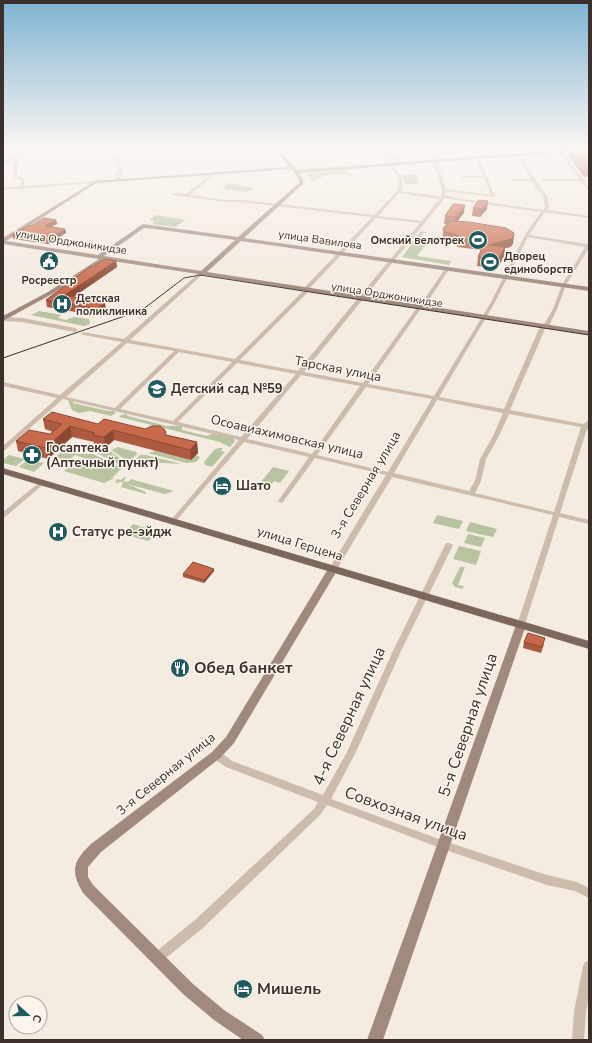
<svg xmlns="http://www.w3.org/2000/svg" width="592" height="1043" viewBox="0 0 592 1043" font-family="'Nunito Sans',sans-serif">
<style>
.green{fill:#b8c4a0}
.lines{fill:none;stroke-linecap:round;stroke-linejoin:round}
.street{fill:#cdbbac;fill-rule:evenodd}
.secondary{fill:#a18a7d;fill-rule:evenodd}
.primary{fill:#7d675c;fill-rule:evenodd}
.tram{stroke:#3b302b;stroke-width:1}
.wall{fill:#ac5a40}
.shaded-wall{fill:#8c4a34}
.building{fill:#c8694b;stroke:#8c4a34}
.labels{text-anchor:middle;dominant-baseline:central;stroke-width:3;stroke-linejoin:round;paint-order:stroke}
.far-street-label{font-size:11px;fill:#3b302b;stroke:#fbf5ee}
.far-poi-label{font-size:11px;font-weight:bold;fill:#3b302b;stroke:#fbf5ee;text-anchor:start}
.street-label{font-size:13px;fill:#3b302b;stroke:#fbf5ee}
.poi-label{font-size:13px;font-weight:bold;fill:#3b302b;stroke:#fbf5ee;text-anchor:start}
.near-poi-label{font-size:16px;font-weight:bold;fill:#3b302b;stroke:#fbf5ee;text-anchor:start}
.near-street-label{font-size:16px;fill:#3b302b;stroke:#fbf5ee}
</style>
<rect width="100%" height="100%" fill="#f4ebe1"/>
<g class="green">
<path d="M354,168L346,170L352,176C339,172 324,174 313,182L306,174L335,171L305,173Z"/>
<polygon points="417,174 419,184 405,184 402,175"/>
<polygon points="228,183 239,184 238,186 254,188 247,192 222,189"/>
<polygon points="156,215 185,220 176,227 152,224 155,221 149,220"/>
<polygon points="421,231 429,233 424,233 419,239 429,241 417,256 451,261 449,265 402,257"/>
<polygon points="39,311 61,315 58,318 66,320 74,317 89,319 90,324 84,326 31,315"/>
<polygon points="69,400 73,401 73,403 108,411 114,411 116,413 111,416 90,411 79,413 72,410 68,401"/>
<polygon points="126,414 128,416 167,426 182,426 182,430 207,436 214,433 233,438 235,441 230,447 220,442 119,417 121,415"/>
<polygon points="118,447 136,452 137,454 129,462 111,450"/>
<polygon points="219,448 223,448 221,451 225,452 212,467 205,465 204,462 215,449"/>
<polygon points="108,450 127,463 123,467 97,453"/>
<polygon points="155,451 196,455 200,457 196,462 186,463 148,453"/>
<polygon points="60,453 93,454 122,468 112,478 114,478 104,483 64,471 69,467 76,468 87,459 75,455 68,461 56,457"/>
<polygon points="9,455 25,459 16,466 3,463 3,460"/>
<polygon points="140,455 146,455 182,464 145,462 131,464"/>
<polygon points="28,459 44,463 34,472 19,467"/>
<polygon points="273,467 289,471 280,483 274,481 271,485 261,482"/>
<polygon points="124,477 126,478 123,481 128,482 131,479 134,480 174,491 165,494 127,484 146,492 146,494 121,487 123,483 122,482 115,483 117,479 121,480"/>
<polygon points="437,515 463,521 459,529 433,523"/>
<polygon points="470,522 497,529 493,537 466,531"/>
<polygon points="133,524 149,529 155,535 148,541 124,534"/>
<polygon points="468,534 485,538 481,547 464,543"/>
<polygon points="459,546 481,551 476,565 453,559"/>
<polygon points="460,567 465,567 458,585 464,586 462,589 455,587 452,583"/>
</g>
<g class="lines">
<g class="street">
<polygon points="27,148 32,148 9,161 18,162 17,176 24,178 25,186 95,181 97,182 95,183 3,190 3,188 21,186 21,180 13,177 14,163 4,163 3,161"/>
<polygon points="382,148 386,148 400,163 400,165 398,165"/>
<polygon points="553,148 557,148 566,157 589,187 589,191 580,181 541,181 540,180 542,179 579,179 564,159"/>
<path d="M518,154L520,155L542,190L547,196L549,207L547,210L589,216V218L545,212L529,235L587,244L589,243V248L566,285L557,309L549,326L546,328L543,326L553,309L562,285L585,247L528,237L494,304L439,397L504,409L539,329L542,327L545,329L510,410L583,424L589,420V429H587L560,513L589,520V524L559,517L524,627H518L517,625L553,515L392,477L337,569L333,571L329,569L386,475L315,458L283,502L281,503L278,501L309,457L244,442L175,522H171L170,521L171,520L239,440L63,399L5,450L3,451V446L57,398L3,386V382L60,395L122,342L84,335L82,334V332L124,339L198,274L202,275L130,340L235,359L303,291H305L307,292V293L240,360L298,371L420,223L376,218L309,289H305V287L372,217L242,202H225L174,195L172,194L173,193L186,194L214,172L216,173L215,174L190,195L225,200H242L374,215L397,191C402,180 396,173 388,166V164H390C399,172 406,180 401,191L441,197L442,190L433,162L435,161L437,162L446,189L491,195L484,178H463L461,177L463,176H483L476,160L478,159L480,160L495,197L446,191L445,195L456,198L543,210L545,207L543,196L539,192L532,181H513L511,180L513,179H531L516,155ZM399,193L439,199L422,221L378,216ZM445,198L456,200L541,212L526,233L490,304L434,396L368,384L420,310L418,309H416L363,383L304,372ZM127,343L174,351L115,408L66,397ZM179,352L232,362L173,421L120,409ZM237,363L296,374L241,437L178,422ZM301,375L360,386L312,454L247,439ZM366,387L432,399L388,472L317,455ZM437,400L503,413L493,436L480,459L475,481L469,491L394,473ZM509,414L581,427L554,512L475,493L481,481L486,459L499,436Z"/>
<polygon points="117,156 119,157 123,174 119,175 121,180 119,181 117,180 115,174 119,173 115,157"/>
<polygon points="446,267 450,268 424,307 420,307 420,306"/>
<polygon points="3,317 22,318 75,328 78,330 75,332 22,322 3,321"/>
<polygon points="43,480 45,481 46,482 45,483 5,517 3,518 3,512 41,481"/>
<path d="M446,543H449L453,545L400,653L356,752L331,799L444,841L547,875L577,882L589,888V898L575,891L547,885L443,849L327,805L320,815L203,928L161,962L157,963L153,962L151,958L153,954L195,920L314,809L318,802L226,767L213,758L211,755L213,752C220,750 227,757 232,761L323,795L347,752L392,653Z"/>
<polygon points="589,961 589,995 586,1012 584,1040 572,1040 574,1012 583,966 585,962"/>
</g>
<g class="secondary">
<path d="M274,148H278L297,170L589,148V150L299,173L303,179V184L244,238L589,287V291L241,241L207,272L589,331V335L203,275L201,276L198,274L105,260L52,294L3,321V316L48,292L99,259L3,244V238L95,181L289,167ZM291,169L299,179V183L238,237L143,224L98,255L6,241L96,183ZM144,228H147L235,240L201,271L104,256Z"/>
<path d="M333,566L338,569L234,743L220,758L101,852L88,867V877L93,885L193,984L224,1010L262,1035L265,1040H243L214,1020L183,994L83,893C70,871 73,861 91,844L212,752L226,737L328,569Z"/>
<polygon points="521,621 525,623 526,625 383,1040 367,1040 516,625 517,623"/>
</g>
<polygon class="primary" points="3,468 589,641 589,649 3,474"/>
<polyline class="tram" points="3,358 142,310 184,278 200,275 589,335"/>
</g>
<g class="wall">
<polygon points="569,154 589,160 589,177 584,177 569,157"/>
<polygon points="473,208 487,209 480,217 472,216"/>
<polygon points="464,213 457,222 513,244 510,247 505,248 504,256 497,269 477,266 478,257 481,250 457,247 457,244 445,241 442,238 444,227 447,224 444,224 445,216"/>
<polygon points="56,220 57,224 51,227 65,229 66,233 48,244 13,239 12,235 31,226"/>
<polygon points="116,261 117,267 73,297 106,310 98,316 47,307 46,300 92,267"/>
<polygon points="43,419 98,424 166,435 197,442 198,453 191,460 114,440 105,448 94,445 94,442 72,437 48,459 18,451 16,441 50,434 53,432 45,429"/>
<polygon points="214,569 214,571 204,583 183,577 183,574"/>
<polygon points="524,642 544,644 541,653 523,648"/>
</g>
<g class="shaded-wall">
<polygon points="488,201 487,209 480,217 481,209"/>
<polygon points="465,205 464,213 454,225 455,217"/>
<polygon points="56,220 57,224 46,230 45,226"/>
<polygon points="65,229 66,233 48,244 47,240"/>
<polygon points="514,236 513,244 510,247 505,248 504,256 497,269 498,260 489,245"/>
<polygon points="116,261 117,267 66,302 65,295"/>
<polygon points="105,303 106,310 98,316 97,309"/>
<polygon points="70,426 72,437 48,459 46,448"/>
<polygon points="113,430 114,440 105,448 104,437"/>
<polygon points="197,442 198,453 191,460 190,450"/>
<polygon points="214,569 214,571 204,583 204,580"/>
</g>
<g class="building">
<polygon points="569,154 584,154 589,160 589,173 584,173"/>
<polygon points="479,200 488,201 481,209 473,208"/>
<polygon points="453,204 465,205 455,217 445,216"/>
<polygon points="44,218 56,220 45,226 65,229 47,240 12,235 28,226 31,226"/>
<polygon points="451,221 469,222 506,228 514,233 514,236 511,239 489,245 505,247 498,260 478,257 485,242 458,238 459,236 446,232 443,230 444,227"/>
<polygon points="105,259 116,261 65,295 105,303 97,309 46,300 90,267 92,267"/>
<polygon points="52,412 98,424 104,419 145,429 152,426 160,426 165,430 166,435 197,442 190,450 113,430 104,437 93,435 95,433 70,426 46,448 16,441 29,430 50,434 62,424 43,419"/>
<polygon points="193,562 214,569 204,580 183,574"/>
<polygon points="528,633 545,638 542,647 524,642"/>
</g>
<linearGradient id="sky" x2="0" y2="1"><stop stop-color="#7eb2d2"/><stop offset="0.5" stop-color="#faf6f2"/><stop offset="1" stop-color="#faf6f2" stop-opacity="0"/></linearGradient>
<rect width="592" height="294" fill="url(#sky)"/>
<defs>
<g id="stadium-disc" transform="scale(1)"><circle r="9.5" fill="#1f5a5e" stroke="#fbf5ee"/><path d="M0-5a6.5 5 0 1 0 0 10a6.5 5 0 1 0 0-10ZM-3.5-1.8h7v3.6h-7Z" fill="#fff"/></g>
<g id="civic-disc" transform="scale(1)"><circle r="9.5" fill="#1f5a5e" stroke="#fbf5ee"/><path d="M-.6-6.5H3V-4.5H.6V-3L4-1V1h2V6H-6V1h2V-1L-.6-3ZM-1.2 2.5V6h2.4V2.5Z" fill="#fff"/></g>
<g id="hospital-disc" transform="scale(1)"><circle r="9.5" fill="#1f5a5e" stroke="#fbf5ee"/><path d="M-5-5h3v3.5h4V-5h3V5h-3V1.5h-4V5h-3Z" fill="#fff"/></g>
<g id="school-disc" transform="scale(1)"><circle r="9.5" fill="#1f5a5e" stroke="#fbf5ee"/><path d="M0-5L7-2L0 1L-7-2ZM-4 1L0 2.5L4 1V4Q0 6-4 4Z" fill="#fff"/></g>
<g id="pharmacy-disc" transform="scale(1)"><circle r="9.5" fill="#1f5a5e" stroke="#fbf5ee"/><path d="M-2-6h4v4h4v4h-4v4h-4v-4h-4v-4h4Z" fill="#fff"/></g>
<g id="hotel-disc" transform="scale(1)"><circle r="9.5" fill="#1f5a5e" stroke="#fbf5ee"/><path d="M-6-4.5h1.5V1H6V5H4.5V3h-9V5H-6ZM-4 0a1.8 1.8 0 1 1 3.6 0ZM.5 0V-2.5h3Q6-2.5 6 0Z" fill="#fff"/></g>
<g id="restaurant-disc" transform="scale(1)"><circle r="9.5" fill="#1f5a5e" stroke="#fbf5ee"/><path d="M-5-6h1v4h1v-4h1v4h1v-4h1v5L-1.5 .5V6h-2V.5L-5-1ZM5-6V6H3V1.5H1.5Q1.5-4 5-6Z" fill="#fff"/></g>
</defs>
<g fill-rule="evenodd">
<use href="#stadium-disc" x="478" y="240"/>
<use href="#civic-disc" x="49" y="261"/>
<use href="#stadium-disc" x="490" y="262"/>
<use href="#hospital-disc" x="62" y="304"/>
<use href="#school-disc" x="157" y="389"/>
<use href="#pharmacy-disc" x="32" y="455"/>
<use href="#hotel-disc" x="222" y="486"/>
<use href="#hospital-disc" x="58" y="532"/>
<use href="#restaurant-disc" x="180" y="668"/>
<use href="#hotel-disc" x="243" y="989"/>
</g>
<g class="labels">
<g class="far-street-label">
<text transform="translate(320 240) rotate(8)">улица Вавилова</text>
<text transform="translate(71 242) rotate(9)">улица Орджоникидзе</text>
<text transform="translate(387 295) rotate(9)">улица Орджоникидзе</text>
</g>
<g class="far-poi-label">
<text x="464" y="240" text-anchor="end">Омский велотрек</text>
<text x="504" y="256">Дворец<tspan x="504" dy="13">единоборств</tspan></text>
<text x="49" y="280" text-anchor="middle">Росреестр</text>
<text x="76" y="298">Детская<tspan x="76" dy="13">поликлиника</tspan></text>
</g>
<g class="street-label">
<text transform="translate(338 369) rotate(11)">Тарская улица</text>
<text transform="translate(287 437) rotate(13)">Осоавиахимовская улица</text>
<text transform="translate(366 485) rotate(-59)">3-я Северная улица</text>
<text transform="translate(300 544) rotate(17)">улица Герцена</text>
<text transform="translate(166 774) rotate(-39)">3-я Северная улица</text>
</g>
<g class="poi-label">
<text x="171" y="389">Детский сад №59</text>
<text x="46" y="448">Госаптека<tspan x="46" dy="15">(Аптечный пункт)</tspan></text>
<text x="236" y="486">Шато</text>
<text x="72" y="532">Статус ре-эйдж</text>
</g>
<g class="near-poi-label">
<text x="194" y="668">Обед банкет</text>
<text x="257" y="989">Мишель</text>
</g>
<g class="near-street-label">
<text transform="translate(349 716) rotate(-65)">4-я Северная улица</text>
<text transform="translate(468 725) rotate(-71)">5-я Северная улица</text>
<text transform="translate(406 814) rotate(20)">Совхозная улица</text>
</g>
</g>
<rect width="592" height="1043" fill="none" stroke="#3b302b" stroke-width="8"/>
<g transform="translate(28 1015) rotate(111)"><circle r="19" fill="#fbf5ee" stroke="#aea6a0"/>
<path d="M0-3L7 15L0 10L-7 15Z" fill="#1f5a5e"/>
<text y="-6" font-size="11" font-weight="bold" text-anchor="middle" fill="#3b302b">С</text>
</g>
</svg>
